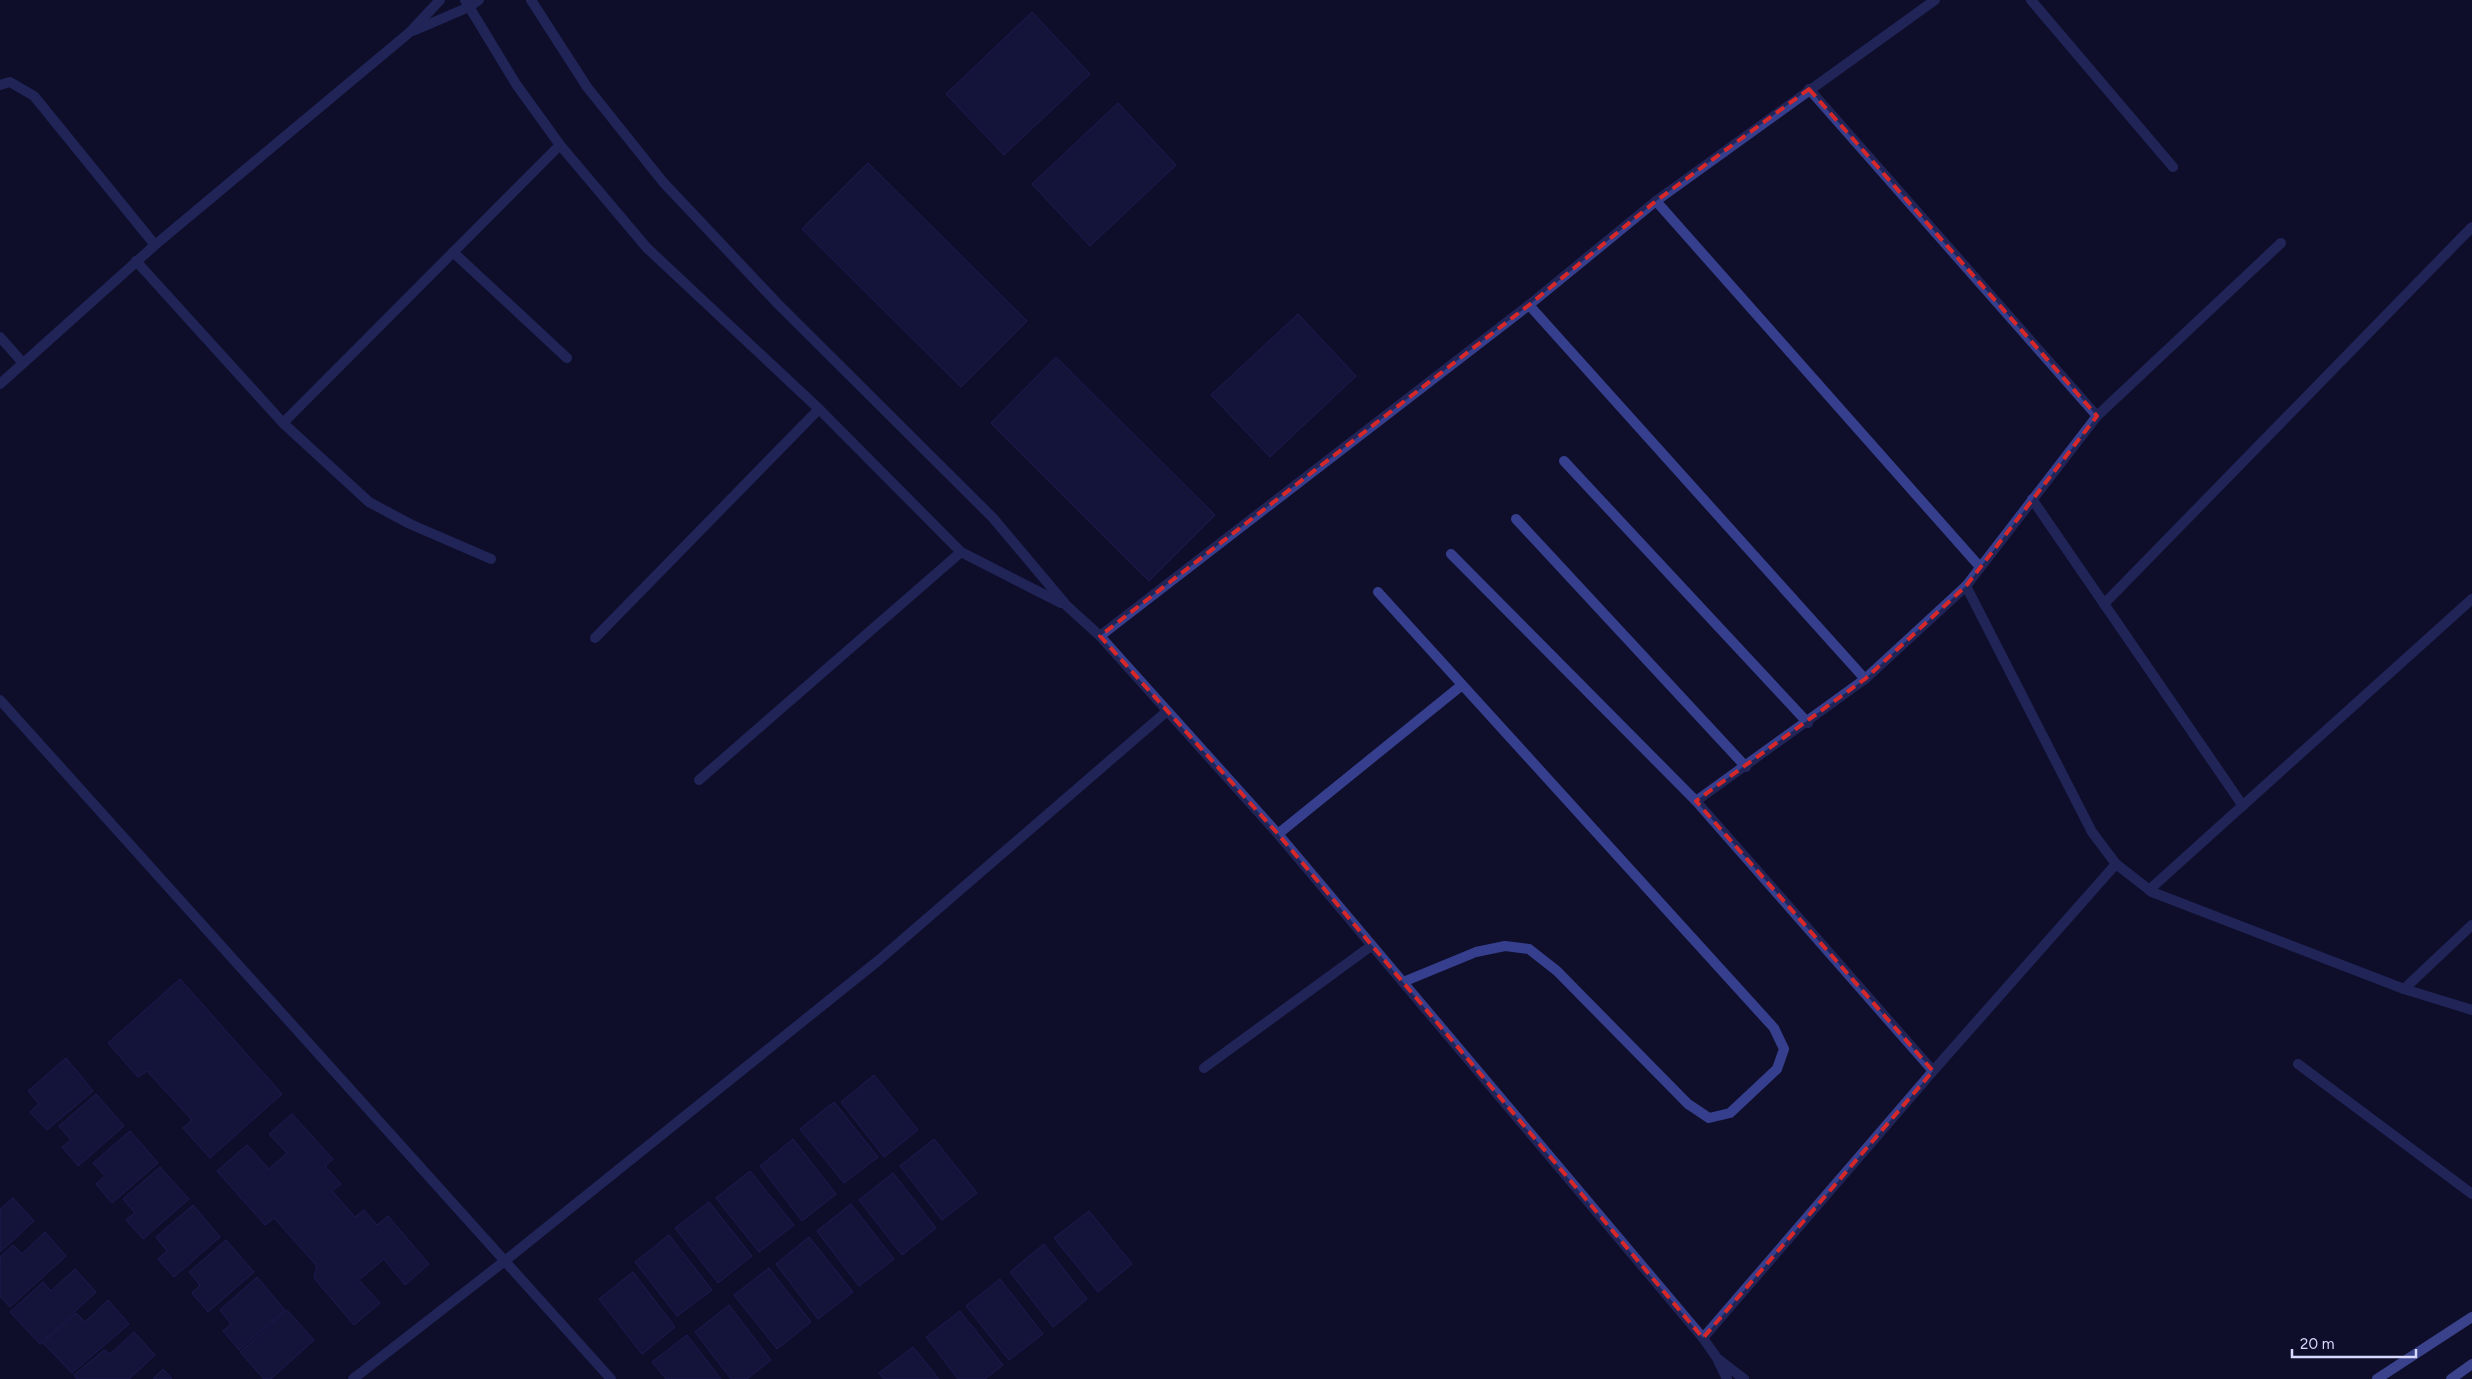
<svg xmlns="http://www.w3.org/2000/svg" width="2472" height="1379" viewBox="0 0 2472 1379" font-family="Figtree,sans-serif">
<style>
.building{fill:#1c194d;stroke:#2d297b}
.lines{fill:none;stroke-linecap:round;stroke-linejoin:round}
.service{stroke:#363f8d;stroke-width:10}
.minor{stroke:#363f8d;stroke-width:10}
.secondary{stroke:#6f80ff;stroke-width:10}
.marked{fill:none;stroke:#d62828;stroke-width:4;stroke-dasharray:10 6;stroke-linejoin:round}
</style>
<rect width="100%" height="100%" fill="#0f0e2b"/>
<g class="building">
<polygon points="1032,12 1090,74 1004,155 946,94"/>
<polygon points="1118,103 1176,165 1090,246 1032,184"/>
<polygon points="868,163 1027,321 961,387 802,229"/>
<polygon points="1298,314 1356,376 1270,457 1211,395"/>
<polygon points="1056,357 1215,515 1149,581 991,423"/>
<polygon points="180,979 282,1094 210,1158 183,1128 192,1120 147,1071 138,1077 108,1043"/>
<polygon points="66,1058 93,1091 47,1130 30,1112 39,1104 28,1091"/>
<polygon points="874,1075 918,1130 884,1157 841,1102"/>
<polygon points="96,1094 124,1126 78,1166 62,1147 71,1140 59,1126"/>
<polygon points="834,1102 878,1157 844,1183 800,1129"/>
<polygon points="292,1114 333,1159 325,1166 341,1184 332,1191 355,1217 364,1210 377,1225 388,1216 429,1264 405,1285 384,1259 359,1280 380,1303 354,1325 314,1278 317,1266 274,1218 265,1225 217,1171 247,1145 269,1169 287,1153 269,1134"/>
<polygon points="130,1131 158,1163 112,1203 96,1184 105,1176 93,1163"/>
<polygon points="793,1139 836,1194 802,1221 760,1166"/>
<polygon points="934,1139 977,1193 942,1220 900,1166"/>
<polygon points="160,1167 189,1199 143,1239 126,1220 135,1213 123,1199"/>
<polygon points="750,1171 794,1225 759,1252 716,1198"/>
<polygon points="893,1173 936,1228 902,1255 859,1200"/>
<polygon points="13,1198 34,1221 0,1252 0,1209"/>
<polygon points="709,1202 752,1256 718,1283 675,1228"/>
<polygon points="851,1204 894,1259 859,1286 817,1231"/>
<polygon points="193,1205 220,1237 174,1277 158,1259 167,1251 156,1237"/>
<polygon points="1089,1211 1132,1264 1098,1292 1054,1238"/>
<polygon points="45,1232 66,1256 10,1307 0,1296 0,1257 13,1245 22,1254"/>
<polygon points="669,1235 712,1290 677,1316 635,1262"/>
<polygon points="809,1237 853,1292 818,1319 776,1264"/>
<polygon points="226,1240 254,1272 208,1312 192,1293 200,1285 189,1272"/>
<polygon points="1044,1244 1087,1299 1053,1327 1010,1272"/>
<polygon points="769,1268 811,1322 777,1349 734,1295"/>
<polygon points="75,1269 96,1292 40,1344 10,1312 43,1282 51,1291"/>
<polygon points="633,1272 675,1327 642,1354 599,1299"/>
<polygon points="257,1277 285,1310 239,1350 223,1331 231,1324 220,1310"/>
<polygon points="1000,1279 1043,1334 1009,1360 966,1306"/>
<polygon points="108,1300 129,1324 72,1373 43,1343 76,1313 85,1322"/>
<polygon points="729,1305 771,1360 747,1379 731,1379 695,1332"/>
<polygon points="287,1310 314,1340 271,1379 264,1379 240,1352"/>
<polygon points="960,1311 1003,1365 985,1379 958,1379 926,1337"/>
<polygon points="134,1332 155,1355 129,1379 77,1379 74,1375 104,1350 110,1354"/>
<polygon points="687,1335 721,1379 666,1379 652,1362"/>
<polygon points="913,1347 939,1379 884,1379 879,1373"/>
<polygon points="163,1369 172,1379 153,1379"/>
</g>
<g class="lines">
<polyline class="service" points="0,85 10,82 34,96 155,245"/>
<g class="minor">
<polyline points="465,0 516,84 560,145 647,248 819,409 961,552 1061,603"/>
<polyline points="531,0 587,87 663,182 777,303 993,518 1067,606 1100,636 1278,834 1703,1338 1717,1358 1727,1379"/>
<polyline points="2031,0 2173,167"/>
<polyline points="413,31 469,7 479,0"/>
<polyline points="1809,89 2097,416"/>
<polyline points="1656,201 1980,567"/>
<polyline points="453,252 567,358"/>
<polyline points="136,261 283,423 369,502 410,524 491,559"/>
<polyline points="1529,305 1865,679"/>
<polyline points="0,337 23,363"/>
<polyline points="0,384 155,245 410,32 440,0"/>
<polyline points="283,423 560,145"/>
<polyline points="1564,461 1808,723"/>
<polyline points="2032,499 2243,806"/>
<polyline points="1516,519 1746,767"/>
<polyline points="1451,554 1696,801 1933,1071"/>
<polyline points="1966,586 2092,832 2116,864 2152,892 2404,989 2472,1010"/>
<polyline points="1378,592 1774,1028 1784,1049 1777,1069 1730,1113 1709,1118 1688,1104 1557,971 1529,949 1505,946 1476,952 1403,982"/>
<polyline points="2104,604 2472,227"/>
<polyline points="1100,636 1529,305 1656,201 1935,0"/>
<polyline points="595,638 819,409"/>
<polyline points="0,700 611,1379"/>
<polyline points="699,780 961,552"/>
<polyline points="1696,801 1865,679 1966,586 2097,416 2281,243"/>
<polyline points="1278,834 1462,685"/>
<polyline points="2149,890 2472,599"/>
<polyline points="2404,989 2472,925"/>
<polyline points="2298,1064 2472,1194"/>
<polyline points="1204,1068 1371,946"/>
<polyline points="1703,1338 1933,1071 2116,864"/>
<polyline points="1718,1359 1744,1379"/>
<polyline points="353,1379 506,1260 879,960 1166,712"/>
</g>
<g class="secondary">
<polyline points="2377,1379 2472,1317"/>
<polyline points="2451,1379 2472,1364"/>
</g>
</g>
<path d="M0 0H2472V1379H0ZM1809,89L2097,416L1966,586L1865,679L1696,801L1933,1071L1703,1338L1278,834L1100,636L1529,305L1656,201Z" fill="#0f0e2b" fill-opacity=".55" fill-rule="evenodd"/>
<path class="marked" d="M1809,89L2097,416L1966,586L1865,679L1696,801L1933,1071L1703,1338L1278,834L1100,636L1529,305L1656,201Z"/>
<path d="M2292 1349v8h124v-8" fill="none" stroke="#d8d9ff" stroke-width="2.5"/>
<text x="2300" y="1349" font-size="15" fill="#d8d9ff" stroke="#0f0e2b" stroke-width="4" paint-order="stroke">20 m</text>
</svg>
